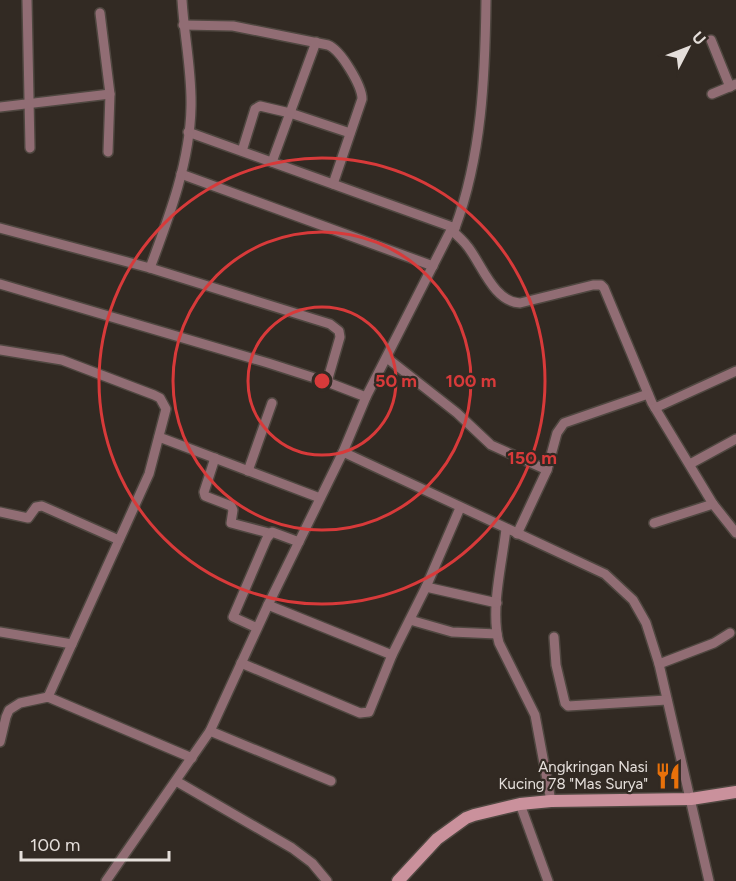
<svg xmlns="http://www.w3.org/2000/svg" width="736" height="881" viewBox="0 0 736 881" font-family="Figtree,sans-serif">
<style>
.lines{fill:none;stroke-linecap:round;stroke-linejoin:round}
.street-casing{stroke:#4f4740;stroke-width:12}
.secondary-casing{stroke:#4f4740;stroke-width:15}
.street{stroke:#916d74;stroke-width:9}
.secondary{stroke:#ca919c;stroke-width:12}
.ring{fill:none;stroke:#d83a3a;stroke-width:3}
.labels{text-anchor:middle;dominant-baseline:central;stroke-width:4.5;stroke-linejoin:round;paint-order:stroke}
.poi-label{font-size:15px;fill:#e5dfdb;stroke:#322a23;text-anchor:end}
.centre{fill:#d83a3a;stroke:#322a23;stroke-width:3}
.ring-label{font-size:18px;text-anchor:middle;font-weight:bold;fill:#d83a3a;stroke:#322a23;stroke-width:4.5;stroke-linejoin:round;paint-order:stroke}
</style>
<rect width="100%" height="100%" fill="#322a23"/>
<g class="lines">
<g class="street-casing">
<g id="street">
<polyline points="27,0 30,148"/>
<polyline points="100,13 110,94 108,152"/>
<path d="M183,25L233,26L328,45C341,50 362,86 362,99L333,184"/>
<polyline points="711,40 730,87"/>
<polyline points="712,94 736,84"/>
<polyline points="0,107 110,94"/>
<polyline points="188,132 455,228"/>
<polyline points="242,151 255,109 260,106 290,113 350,133"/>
<polyline points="272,162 316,42"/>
<polyline points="181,174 433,266"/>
<polyline points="0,228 150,268 330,324 339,331 340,337 327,382"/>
<path d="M451,230C457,235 463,240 468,247C482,265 494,302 520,303L593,285H601L604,288L652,403L713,504L736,533"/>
<path d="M150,268C169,217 190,162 191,107C192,71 184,35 182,0"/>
<polyline points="0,284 268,363 327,382 366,397"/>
<polyline points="0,350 62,360 154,395 160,398 166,409 149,474 48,697"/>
<polyline points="387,358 457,413 491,445 547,470"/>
<polyline points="655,408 736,371"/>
<polyline points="159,437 320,498"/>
<polyline points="343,452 605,574 633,600 646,623 659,664 709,881"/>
<polyline points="215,458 204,492 205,496 231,506 233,510 231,523 269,533"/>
<polyline points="690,464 736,439"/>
<polyline points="248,471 272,403"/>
<polyline points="0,512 28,518 36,507 42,506 119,540"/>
<polyline points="654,523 713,504"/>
<path d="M506,529C502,564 490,610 499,643L535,715L551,801"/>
<polyline points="517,534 547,470 557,433 564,423 648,394"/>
<polyline points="426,587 497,603"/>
<polyline points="268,605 392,655"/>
<polyline points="410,620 452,632 497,634"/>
<polyline points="257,628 233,617 267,538 272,532 299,542"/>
<polyline points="0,632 72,644"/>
<polyline points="554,637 556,665 565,703 568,706 667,700"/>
<polyline points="241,663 360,713 369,712 392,655 426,587 460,508"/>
<polyline points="659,664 714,643 730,633"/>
<polyline points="210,731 331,781"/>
<polyline points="0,742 6,717 9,710 20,703 48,697 192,758"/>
<polyline points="176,781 292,848 312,863 327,881"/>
<polyline points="520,804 548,881"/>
<path d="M106,881L210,731L268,605L343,452L366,397L451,230L455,228C482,155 485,77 486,0"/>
</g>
</g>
<g class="secondary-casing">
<polyline id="secondary" points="398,881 437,839 466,818 474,815 520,804 551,801 691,799 736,792"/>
</g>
<use href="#street" class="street"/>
<use href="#secondary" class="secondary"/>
</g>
<g class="ring">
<circle cx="322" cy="381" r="74"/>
<circle cx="322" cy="381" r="149"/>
<circle cx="322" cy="381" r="223"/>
</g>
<defs>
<g id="restaurant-bare" transform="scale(2.07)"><path d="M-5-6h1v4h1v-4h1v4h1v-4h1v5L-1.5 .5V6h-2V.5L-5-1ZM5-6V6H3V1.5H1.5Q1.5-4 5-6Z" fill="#e8710a" stroke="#322a23" stroke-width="2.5" paint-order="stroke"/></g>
</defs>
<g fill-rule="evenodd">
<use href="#restaurant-bare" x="668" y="776"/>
</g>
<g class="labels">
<g class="poi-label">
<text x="648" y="767">Angkringan Nasi<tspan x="648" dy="17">Kucing 78 "Mas Surya"</tspan></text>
</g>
</g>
<circle cx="322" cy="381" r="9" class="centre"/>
<g class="ring-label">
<text x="396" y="387">50 m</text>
<text x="471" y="387">100 m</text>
<text x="532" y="464">150 m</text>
</g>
<g transform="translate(688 48) rotate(48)" stroke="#322a23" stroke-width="4.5" paint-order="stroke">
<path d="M0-4.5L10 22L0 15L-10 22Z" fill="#e5dfdb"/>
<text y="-9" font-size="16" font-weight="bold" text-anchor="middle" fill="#e5dfdb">U</text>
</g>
<path d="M21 851v9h148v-9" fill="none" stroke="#e5dfdb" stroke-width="3"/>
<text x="30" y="851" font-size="18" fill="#e5dfdb" stroke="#322a23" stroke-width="4.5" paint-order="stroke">100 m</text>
</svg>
